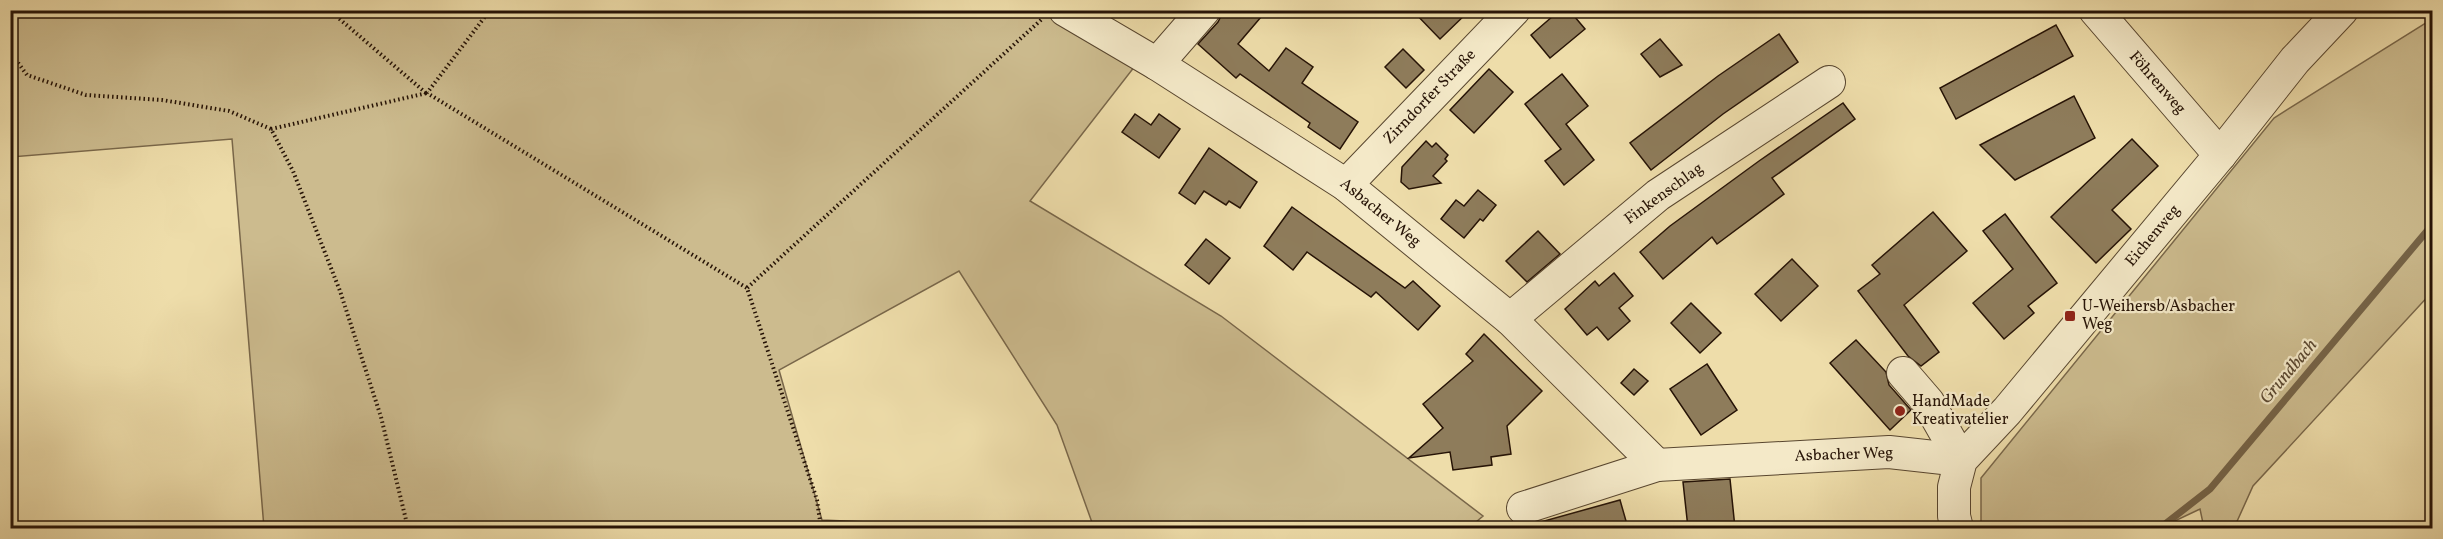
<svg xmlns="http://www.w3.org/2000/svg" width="2443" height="539" viewBox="0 0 2443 539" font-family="Vollkorn,serif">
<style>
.green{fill:#ccbb8e;stroke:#79674a;stroke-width:1.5}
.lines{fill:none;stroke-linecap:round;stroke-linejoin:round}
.stream{stroke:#756347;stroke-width:7}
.building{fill:#8e7c5b;stroke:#261306;stroke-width:1.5}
.minor-casing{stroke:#58462f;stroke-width:34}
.path{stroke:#261306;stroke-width:4;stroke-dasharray:1.5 3;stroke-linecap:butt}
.minor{stroke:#f4e9c8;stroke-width:32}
.poi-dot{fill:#8f2418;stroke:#f4e9c8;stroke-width:2}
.labels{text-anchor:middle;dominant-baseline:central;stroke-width:4.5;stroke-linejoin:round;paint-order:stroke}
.street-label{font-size:16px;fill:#261306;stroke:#f4e9c8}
.poi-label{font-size:16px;fill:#261306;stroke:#f4e9c8;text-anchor:start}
.water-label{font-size:18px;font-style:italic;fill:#5b4831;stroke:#f4e9c8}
</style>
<rect width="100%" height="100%" fill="#eda"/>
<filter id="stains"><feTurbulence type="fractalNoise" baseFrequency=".00333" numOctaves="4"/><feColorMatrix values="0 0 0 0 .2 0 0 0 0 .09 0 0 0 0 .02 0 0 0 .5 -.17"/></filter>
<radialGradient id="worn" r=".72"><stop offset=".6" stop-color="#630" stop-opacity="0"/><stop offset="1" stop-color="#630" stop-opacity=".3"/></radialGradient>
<g class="green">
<polygon points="11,11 1041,11 1135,66 1030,201 1221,316 1483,516 1469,528 1094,528 1057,425 959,271 779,370 822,520 1008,528 264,528 232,139 11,157"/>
<polygon points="2432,19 2432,292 2253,486 2234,528 2204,528 2200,509 2160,528 1981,528 1981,478 2274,118"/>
</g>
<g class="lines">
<polyline class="stream" points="2160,528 2210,489 2432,225"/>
</g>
<g class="building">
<polygon points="1224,10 1267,10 1238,44 1269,71 1286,48 1313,67 1302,83 1358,122 1340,149 1308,127 1310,123 1240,74 1236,78 1198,44 1218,22"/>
<polygon points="1412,10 1470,10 1440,39"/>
<polygon points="1560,10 1569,10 1585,29 1550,58 1531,35"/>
<polygon points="2056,25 2073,56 1956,119 1940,88"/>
<polygon points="1779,34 1798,62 1723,114 1651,170 1630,143 1718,76"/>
<polygon points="1660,39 1682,65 1660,77 1641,54"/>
<polygon points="1403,49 1424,70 1406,88 1385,67"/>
<polygon points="1489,69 1513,92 1474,133 1450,110"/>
<polygon points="1562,74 1588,106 1566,124 1594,160 1564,185 1545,161 1561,149 1525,104"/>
<polygon points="2074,96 2095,138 2015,180 1980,145"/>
<polygon points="1843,103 1855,119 1772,178 1784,194 1717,244 1712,237 1663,279 1640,252 1670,226 1759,161"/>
<polygon points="1135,114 1151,125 1159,114 1180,129 1159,158 1122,132"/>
<polygon points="2132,139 2158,166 2112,210 2131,229 2096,263 2051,217"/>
<polygon points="1426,141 1432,147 1436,143 1448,155 1445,159 1447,161 1433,176 1441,183 1409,189 1401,182 1402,167"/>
<polygon points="1209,148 1257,182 1240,208 1229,201 1226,205 1204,191 1195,204 1179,193"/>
<polygon points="1478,190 1496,205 1483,221 1480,219 1464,238 1441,219 1456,200 1464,206"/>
<polygon points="1292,207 1405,288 1413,281 1440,306 1418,330 1376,292 1371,297 1307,252 1293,270 1264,246"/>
<polygon points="1933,212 1967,251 1904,305 1939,352 1921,366 1908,356 1858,291 1880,274 1872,265"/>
<polygon points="2005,214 2057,283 2028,306 2034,313 2004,339 1973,303 2013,269 1983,231"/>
<polygon points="1538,231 1560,254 1527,282 1506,261"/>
<polygon points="1206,239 1230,258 1209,284 1185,265"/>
<polygon points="1792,259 1818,286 1781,321 1755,294"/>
<polygon points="1614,273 1633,296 1619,308 1630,321 1608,340 1597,327 1587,335 1565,309 1595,281 1599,286"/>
<polygon points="1691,303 1721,333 1700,353 1671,323"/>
<polygon points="1484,334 1542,391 1507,426 1511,454 1491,457 1492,465 1453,470 1450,452 1409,458 1443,428 1423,404 1473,361 1466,354"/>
<polygon points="1856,340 1886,372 1889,385 1911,410 1890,430 1830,363"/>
<polygon points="1707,364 1737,410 1701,435 1670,389"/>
<polygon points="1634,369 1648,381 1634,395 1621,383"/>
<polygon points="1730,479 1735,528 1688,528 1683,482"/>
<polygon points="1620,500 1628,528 1538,528 1537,523"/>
</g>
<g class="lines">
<g class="minor-casing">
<g id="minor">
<polyline points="1065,10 1157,64 1346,185 1510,319 1657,465"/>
<polyline points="2095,10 2220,155"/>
<polyline points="1157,64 1204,10"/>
<polyline points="1346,185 1514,10"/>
<polyline points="1510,319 1658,195 1829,82"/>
<polyline points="1903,373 1928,402 1961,460"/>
<polyline points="1523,508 1657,465 1889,452 1961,460"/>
<polyline points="1957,528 1954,516 1954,487 1961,460 2007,411 2220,155 2295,60 2342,10"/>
</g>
</g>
<g class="path">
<polyline points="329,10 426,93"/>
<polyline points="490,10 427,93 747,288"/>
<polyline points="10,52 27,75 86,95 162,100 229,111 271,129 293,171 340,291 381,417 408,528"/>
<polyline points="271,129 427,93"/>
<polyline points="621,528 711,524 773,528"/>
<polyline points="821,528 817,500 747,288 1042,19"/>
</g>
<use href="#minor" class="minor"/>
</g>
<g class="poi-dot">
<rect x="2064" y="310" width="12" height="12" rx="3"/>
<circle cx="1900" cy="411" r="6"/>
</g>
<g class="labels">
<g class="street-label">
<text transform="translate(2157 83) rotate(49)">Föhrenweg</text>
<text transform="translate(1430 97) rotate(-46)">Zirndorfer Straße</text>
<text transform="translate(1664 194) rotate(-36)">Finkenschlag</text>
<text transform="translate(1380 213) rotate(39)">Asbacher Weg</text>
<text transform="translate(2153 236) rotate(-50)">Eichenweg</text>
<text transform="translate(1844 455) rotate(-2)">Asbacher Weg</text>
</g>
<g class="poi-label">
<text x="2082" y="307">U-Weihersb/Asbacher<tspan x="2082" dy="18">Weg</tspan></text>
<text x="1912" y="402">HandMade<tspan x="1912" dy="18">Kreativatelier</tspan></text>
</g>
<g class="water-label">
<text transform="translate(2289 372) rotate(-50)">Grundbach</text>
</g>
</g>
<rect width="2443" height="539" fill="none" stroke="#eda" stroke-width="36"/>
<rect x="12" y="12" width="2419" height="515" fill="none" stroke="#261306" stroke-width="3"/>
<rect x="18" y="18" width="2407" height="503" fill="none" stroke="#261306" stroke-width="1.5"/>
<rect width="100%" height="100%" filter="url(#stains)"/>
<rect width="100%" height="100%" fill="url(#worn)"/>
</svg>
